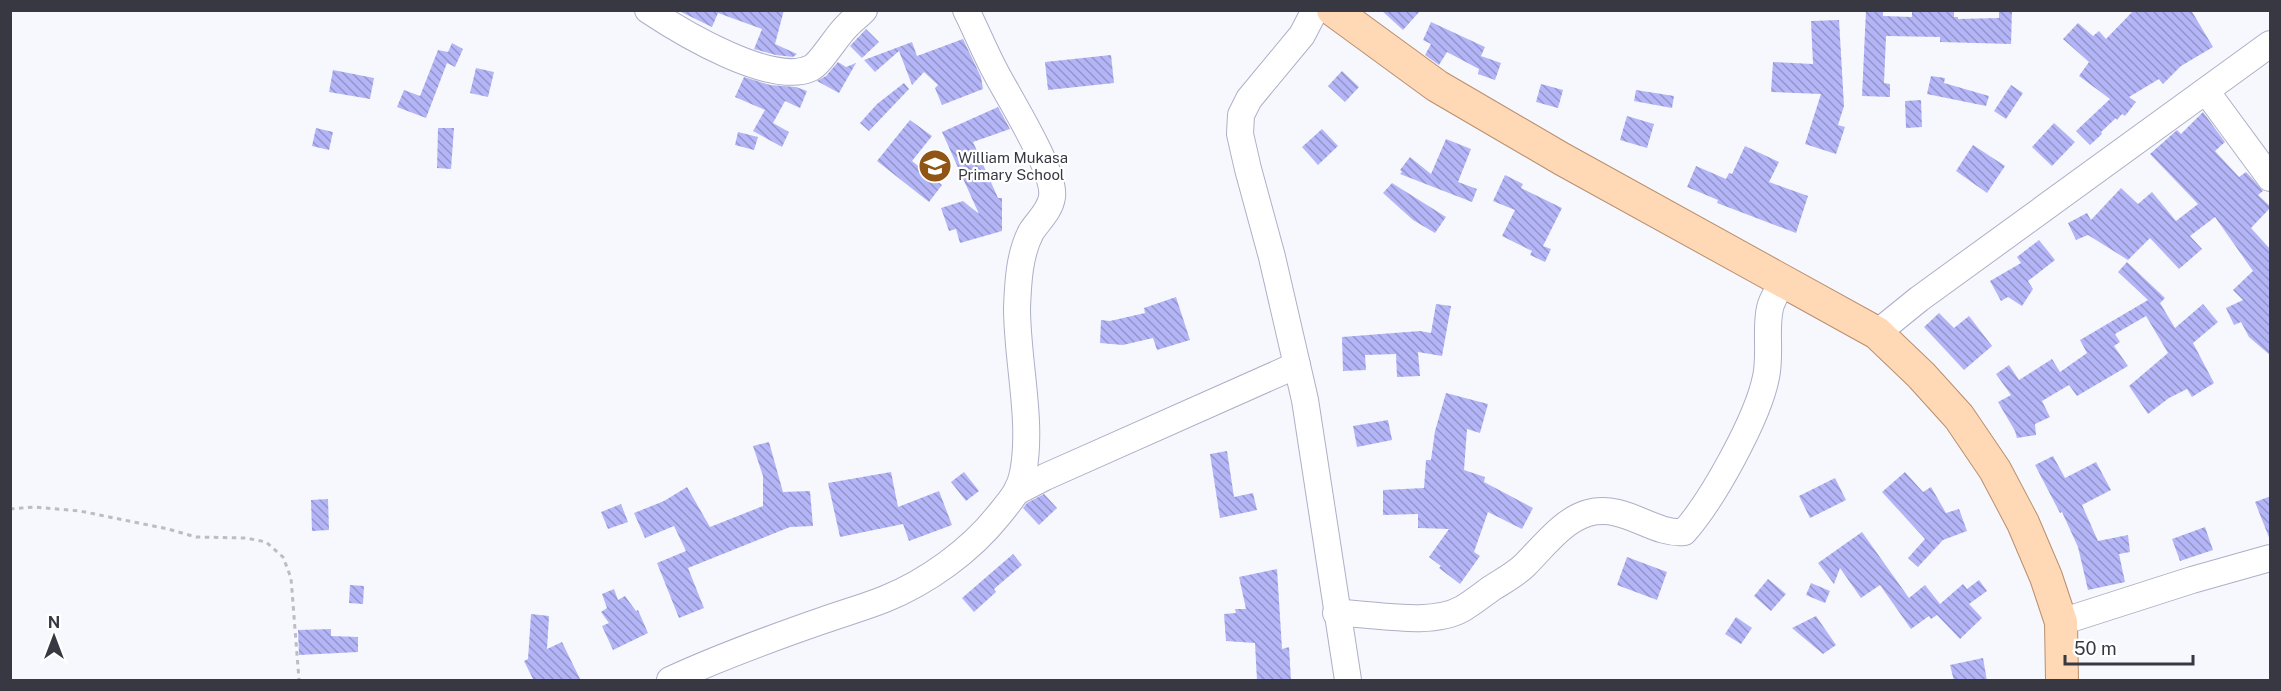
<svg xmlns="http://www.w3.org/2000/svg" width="2281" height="691" viewBox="0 0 2281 691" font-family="'Public Sans',sans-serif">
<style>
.building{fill:url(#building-back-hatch)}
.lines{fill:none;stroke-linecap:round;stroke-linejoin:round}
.minor-casing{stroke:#adafc8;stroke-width:28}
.major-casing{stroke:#b98f6e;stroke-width:34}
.path{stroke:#bcbdc4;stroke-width:3;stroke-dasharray:4.5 4.5;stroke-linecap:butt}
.minor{stroke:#fff;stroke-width:26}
.major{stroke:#ffd8b6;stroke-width:32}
.labels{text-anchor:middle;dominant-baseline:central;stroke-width:4.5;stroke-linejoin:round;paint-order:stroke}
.poi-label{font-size:15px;fill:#373842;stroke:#fff;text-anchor:start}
</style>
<defs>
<pattern id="building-back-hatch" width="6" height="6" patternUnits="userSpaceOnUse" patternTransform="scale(1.5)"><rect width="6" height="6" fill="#b4b5f7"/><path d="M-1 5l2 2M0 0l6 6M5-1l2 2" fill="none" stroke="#9394ca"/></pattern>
</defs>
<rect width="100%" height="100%" fill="#f7f8fd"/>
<g class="building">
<polygon points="677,10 784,10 775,44 797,54 793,57 776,55 754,49 762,29 718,13 712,27"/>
<polygon points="1381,10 1421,10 1403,30"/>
<polygon points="1866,10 1883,10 1883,16 1912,17 1912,10 1954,10 1954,17 1958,17 1958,19 1999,18 1999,10 2012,10 2011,44 1940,42 1940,37 1886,36 1884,83 1890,84 1890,97 1862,96"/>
<polygon points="2134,10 2191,10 2213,47 2181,66 2163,84 2159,79 2129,97 2136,102 2125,116 2122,114 2117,120 2116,118 2101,132 2102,134 2090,145 2076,131 2110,99 2079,76 2089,62 2063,39 2078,23 2093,36 2099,31 2106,39"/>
<polygon points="1839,20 1844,106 1838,125 1845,127 1836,154 1805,144 1821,94 1771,92 1773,62 1813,64 1811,21"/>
<polygon points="1431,22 1485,47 1481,56 1501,63 1495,80 1478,74 1479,69 1447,52 1439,65 1425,55 1431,44 1423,40"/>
<polygon points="866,29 879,42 862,58 850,46"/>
<polygon points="963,39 981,77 983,89 942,105 935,88 938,85 924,72 912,85 899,51 875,72 864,60 912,42 917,56"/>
<polygon points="452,43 463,49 455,67 447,63 426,118 397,107 404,90 420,96 438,50 448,52"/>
<polygon points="1111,55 1114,83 1048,90 1045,62"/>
<polygon points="838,62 846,67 856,63 839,93 817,81 826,76"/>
<polygon points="476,68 494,72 488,97 470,93"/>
<polygon points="333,70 374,78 370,99 329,92"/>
<polygon points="1342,71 1359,87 1345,102 1328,86"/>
<polygon points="1931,76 1945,78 1944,83 1989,96 1986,106 1927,94"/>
<polygon points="744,77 770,85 796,87 807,91 800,108 785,101 773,123 789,132 782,147 753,131 765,110 735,97"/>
<polygon points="904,83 909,89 869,131 860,123 877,104"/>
<polygon points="1541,84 1563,90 1558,108 1536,102"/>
<polygon points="2011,85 2023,93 2006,119 1994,111"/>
<polygon points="1636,90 1674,96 1672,108 1634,101"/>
<polygon points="1921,100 1922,127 1906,128 1905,101"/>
<polygon points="998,107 1010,129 973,142 998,198 1002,198 1002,231 960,243 956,229 949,231 941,208 963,201 979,214 942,132"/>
<polygon points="2203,112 2225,142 2215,151 2239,177 2246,172 2249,175 2263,191 2258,195 2271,207 2251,228 2271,250 2271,356 2249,337 2241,322 2234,325 2226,308 2243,300 2233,290 2253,271 2215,217 2190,236 2202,249 2179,269 2150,238 2128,260 2088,235 2076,240 2068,223 2087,213 2091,220 2121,188 2138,204 2152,192 2176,221 2198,204 2150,154 2177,130 2181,134"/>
<polygon points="1627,116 1654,124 1647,148 1620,140"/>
<polygon points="910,120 932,136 912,161 942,185 929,202 877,161"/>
<polygon points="2054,123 2075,142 2052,166 2032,147"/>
<polygon points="316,128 333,132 329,150 312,146"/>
<polygon points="438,128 454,128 451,169 437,168"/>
<polygon points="1322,129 1338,146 1318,165 1302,147"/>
<polygon points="738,132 758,137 754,150 735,145"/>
<polygon points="1446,139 1471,149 1458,182 1477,189 1472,202 1400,174 1402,172 1400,170 1410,157 1431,174"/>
<polygon points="1973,145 2005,166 1987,193 1956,171"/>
<polygon points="1745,146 1779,162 1769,182 1808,196 1796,233 1717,203 1718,200 1687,187 1696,166 1726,179 1729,173 1732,174"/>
<polygon points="1505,175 1523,184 1521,188 1562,208 1543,246 1551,249 1545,262 1530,255 1532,251 1502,236 1515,210 1493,201"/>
<polygon points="1392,183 1446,217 1435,233 1413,220 1383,193"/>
<polygon points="2039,240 2055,260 2028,281 2033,289 2022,306 2008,297 2001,301 1990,281 2021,263 2017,257"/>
<polygon points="2127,262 2165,298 2160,303 2175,328 2203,304 2218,322 2193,343 2214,383 2192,397 2187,389 2169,398 2148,414 2129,386 2168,353 2146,316 2115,334 2120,342 2114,346 2128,366 2077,396 2069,385 2042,401 2050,417 2035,424 2036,435 2017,438 2015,431 1998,402 2011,395 1996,374 2009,365 2019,380 2052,359 2060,372 2087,353 2080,340 2148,300 2118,272"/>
<polygon points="1176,297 1190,340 1157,350 1153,338 1123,345 1100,343 1101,320 1110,321 1145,313 1144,308"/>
<polygon points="1436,304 1451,306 1442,356 1418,352 1420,376 1397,377 1396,354 1365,355 1366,370 1343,371 1342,337 1420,331 1431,333"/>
<polygon points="1939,313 1954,328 1969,316 1992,346 1964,370 1924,327"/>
<polygon points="1446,393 1488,404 1480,433 1467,429 1464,470 1485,477 1484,482 1533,508 1522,529 1488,512 1474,552 1480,556 1460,584 1439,568 1441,566 1429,557 1449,529 1418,528 1418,514 1383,515 1383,490 1424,488 1426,460 1431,460 1435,431"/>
<polygon points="1388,420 1392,440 1357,447 1353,426"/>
<polygon points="769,442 783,492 810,491 813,526 790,527 688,568 704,608 679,618 657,563 686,551 674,526 645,538 634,513 664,501 687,487 710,527 763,506 763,476 753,446"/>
<polygon points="1227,451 1234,497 1253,493 1257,510 1220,518 1210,454"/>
<polygon points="2053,456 2065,478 2096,462 2111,490 2082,505 2098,541 2128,535 2130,552 2119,554 2125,582 2088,590 2078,547 2062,512 2060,513 2035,465"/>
<polygon points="891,472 898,507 939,491 952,525 909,541 903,524 840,537 828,483"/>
<polygon points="964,472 979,491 966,501 951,482"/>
<polygon points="1905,472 1923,492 1931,487 1946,513 1959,509 1967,531 1943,540 1918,567 1908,558 1925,539 1882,492"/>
<polygon points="1835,478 1846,500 1810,518 1799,496"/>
<polygon points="1044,494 1057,508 1039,525 1023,508 1027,503"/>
<polygon points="2271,496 2271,540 2270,540 2255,502"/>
<polygon points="328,499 329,530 312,531 311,500"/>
<polygon points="621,504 628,522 608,529 601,512"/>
<polygon points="2205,527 2213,550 2180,561 2172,539"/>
<polygon points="1862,532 1909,598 1925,585 1940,604 1963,584 1967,589 1979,580 1987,591 1969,604 1982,618 1960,639 1937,615 1931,619 1929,616 1911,629 1880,585 1861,598 1840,568 1834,584 1818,563"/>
<polygon points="1013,554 1022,565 994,589 996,592 974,612 962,598"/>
<polygon points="1627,557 1667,572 1657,600 1617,585"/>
<polygon points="1277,569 1282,649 1289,647 1291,681 1257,681 1255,643 1226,641 1224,614 1236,613 1235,609 1246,609 1239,577"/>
<polygon points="1768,579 1786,594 1771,611 1754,596"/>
<polygon points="1811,583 1830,591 1825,603 1806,595"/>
<polygon points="350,585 364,586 363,604 349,603"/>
<polygon points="614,589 618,600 625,596 636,611 638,610 648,633 613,650 602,626 609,623 601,612 607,608 602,594"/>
<polygon points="531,614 549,616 547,649 562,642 581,681 534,681 524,661 528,659"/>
<polygon points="1816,616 1836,645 1823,654 1792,628"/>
<polygon points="1736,617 1752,628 1741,644 1725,634"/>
<polygon points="331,629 331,636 358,637 358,652 299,655 298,630"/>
<polygon points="1983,658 1987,681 1954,681 1950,665"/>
</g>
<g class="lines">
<g class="minor-casing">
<g id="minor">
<path d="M648,10C681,32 772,87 811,68C821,63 837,35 847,26C852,20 859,16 864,10"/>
<polyline points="1315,10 1302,35 1249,99 1241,115 1240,134 1248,169 1272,257 1305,400 1348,680"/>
<polyline points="2206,91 2270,178"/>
<polyline points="1877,333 1919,299 2270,44"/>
<polyline points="1018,491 1045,477 1297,365"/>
<path d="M1336,613C1373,613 1429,627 1462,609C1472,603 1482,595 1492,588C1503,581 1516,574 1525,565C1543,547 1563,520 1588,513C1625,503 1652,535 1684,532C1712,501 1758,418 1766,377C1771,354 1765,330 1770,308C1772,299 1778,291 1782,283"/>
<polyline points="2061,622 2192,580 2270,558"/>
<path d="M670,680C720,657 772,638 824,620C844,613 865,607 885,599C927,582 970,551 998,516C1009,502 1020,491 1023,473C1033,422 1017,361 1017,308C1018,284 1019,255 1031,232C1038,221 1050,211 1052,197C1056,171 1007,95 994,69C984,50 976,30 966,10"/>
</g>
</g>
<g class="major-casing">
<polyline id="major" points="1333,10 1437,86 1562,159 1877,333 1921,375 1959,417 1995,470 2023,523 2046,577 2061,622 2062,680"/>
</g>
<polyline class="path" points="10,509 34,507 80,511 168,529 196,537 246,538 266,542 283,557 291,578 299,680"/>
<use href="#minor" class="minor"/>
<use href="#major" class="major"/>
</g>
<defs>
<g id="school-disc" transform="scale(1.725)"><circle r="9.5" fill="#905414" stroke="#fff"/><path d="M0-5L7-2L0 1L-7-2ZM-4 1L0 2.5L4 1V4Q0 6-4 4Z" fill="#fff"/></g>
</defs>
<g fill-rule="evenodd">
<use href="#school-disc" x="935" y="166"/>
</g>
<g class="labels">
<g class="poi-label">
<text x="958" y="157">William Mukasa<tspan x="958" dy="17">Primary School</tspan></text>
</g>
</g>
<rect width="2281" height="691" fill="none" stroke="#373842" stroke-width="24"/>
<g transform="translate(54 637)" stroke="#ffffff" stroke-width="4.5" paint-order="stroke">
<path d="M0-4.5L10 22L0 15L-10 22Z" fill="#373842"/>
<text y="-9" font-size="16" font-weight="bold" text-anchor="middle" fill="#373842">N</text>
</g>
<path d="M2065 655v9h128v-9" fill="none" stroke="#373842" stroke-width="3"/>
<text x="2074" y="655" font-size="18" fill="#373842" stroke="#ffffff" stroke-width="4.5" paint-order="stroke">50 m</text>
</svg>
